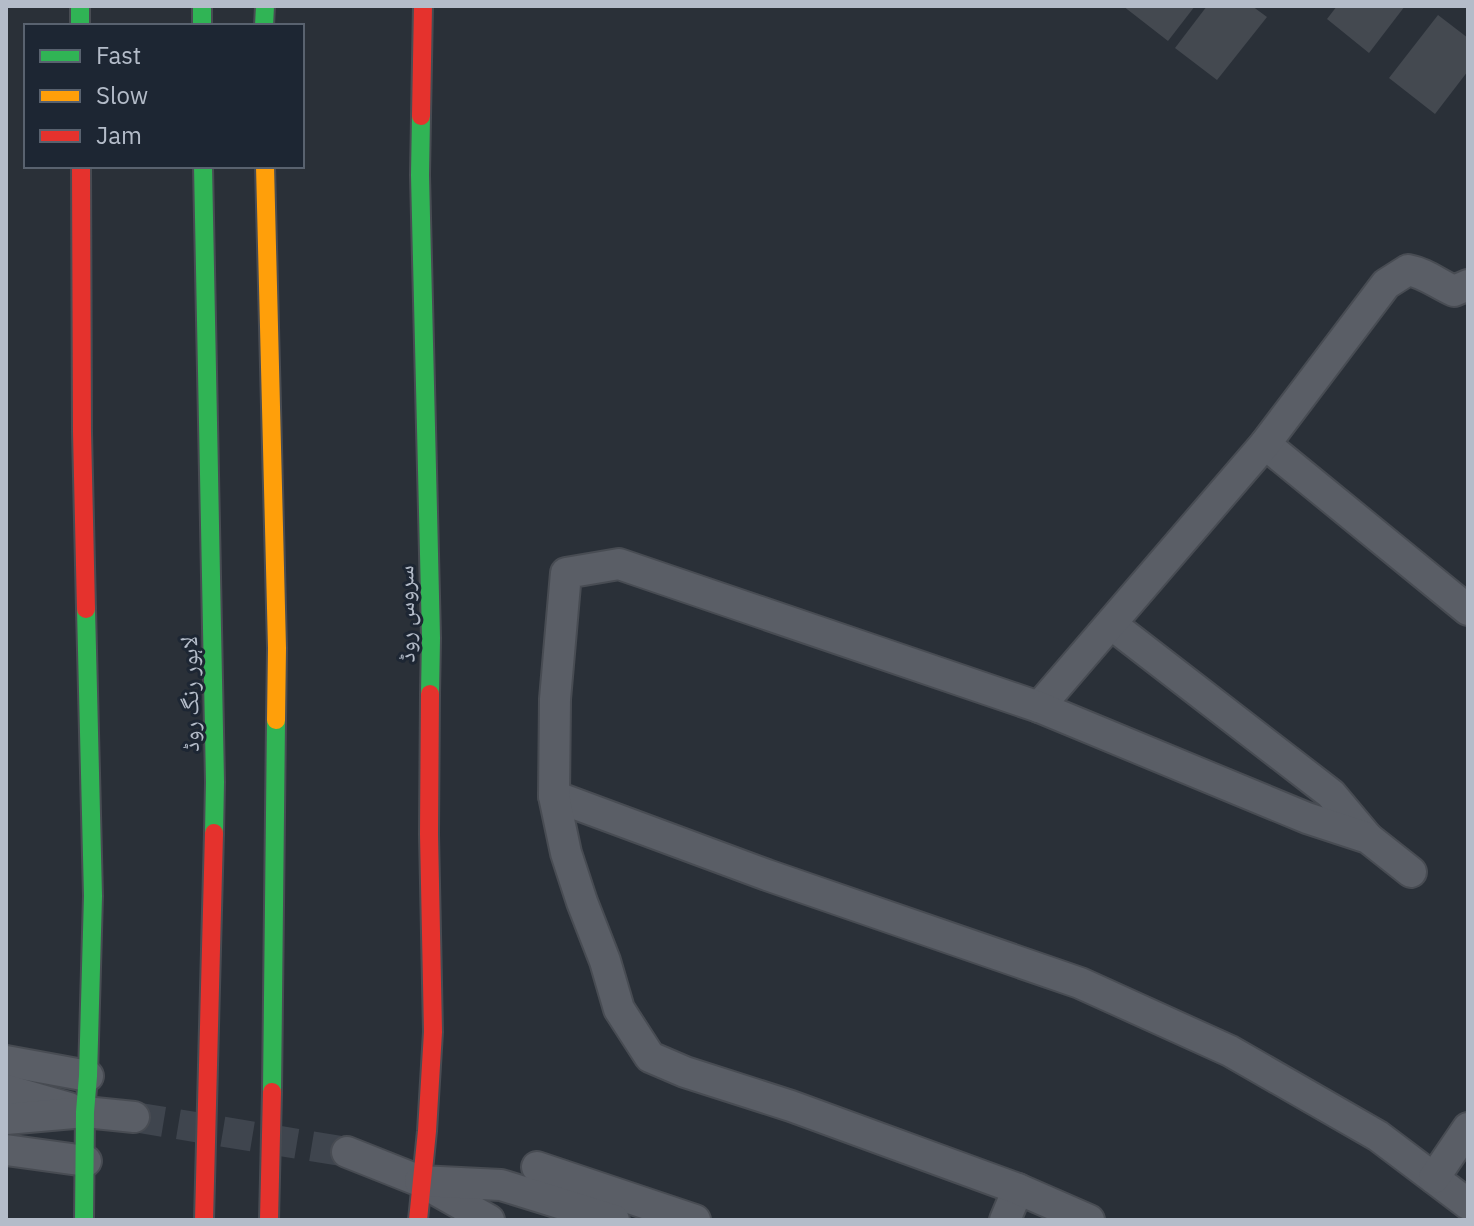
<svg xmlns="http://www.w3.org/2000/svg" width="1474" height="1226" viewBox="0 0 1474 1226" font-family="'IBM Plex Sans','Noto Naskh Arabic',sans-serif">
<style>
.building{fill:#444950}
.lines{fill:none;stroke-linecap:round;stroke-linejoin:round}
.street-tunnel{stroke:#3f454e;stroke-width:30;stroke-dasharray:30 15;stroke-linecap:butt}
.street-casing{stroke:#484c53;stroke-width:34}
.fast-casing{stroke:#484c53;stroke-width:22}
.slow-casing{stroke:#484c53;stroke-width:22}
.jam-casing{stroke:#484c53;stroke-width:22}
.street{stroke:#5a5e66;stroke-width:30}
.fast{stroke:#30b455;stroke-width:18}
.slow{stroke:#ff9f0a;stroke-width:18}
.jam{stroke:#e5322d;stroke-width:18}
.labels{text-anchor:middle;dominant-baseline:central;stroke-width:6;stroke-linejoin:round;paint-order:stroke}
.street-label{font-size:24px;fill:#b4bcc9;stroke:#1d2633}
</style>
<rect width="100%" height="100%" fill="#2a3038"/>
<g class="building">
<polygon points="1123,6 1195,6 1168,41"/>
<polygon points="1207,6 1252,6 1267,17 1217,80 1175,48"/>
<polygon points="1337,6 1405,6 1369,53 1327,19"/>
<polygon points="1438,15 1468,38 1468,71 1435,114 1389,78"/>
</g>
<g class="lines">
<polyline class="street-tunnel" points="134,1117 347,1152"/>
<g class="street-casing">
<g id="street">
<polyline points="1265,444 1468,610"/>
<polyline points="1111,624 1331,794 1367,837"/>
<path d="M1039,707L1265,444L1386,284L1408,270C1425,273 1438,284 1454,291L1468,285"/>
<polyline points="554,796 767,875 1080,983 1230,1051 1378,1136 1468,1204"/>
<polyline points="6,1061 88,1076"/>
<polyline points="6,1090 69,1108"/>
<polyline points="6,1119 85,1112 134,1117"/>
<polyline points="6,1150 86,1161"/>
<polyline points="347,1152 420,1181 489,1220"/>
<polyline points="537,1167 695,1220"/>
<polyline points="1434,1178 1468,1128"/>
<polyline points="420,1181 501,1185 614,1220"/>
<polyline points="1005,1220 1018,1189"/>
<polyline points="1089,1220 1018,1189 791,1106 685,1072 650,1057 619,1009 605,961 582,902 566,853 554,796 555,699 566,573 619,564 1039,707 1307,818 1368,838 1411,872"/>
</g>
</g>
<g class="fast-casing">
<g id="fast">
<polyline points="80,6 80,26"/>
<polyline points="202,6 202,26"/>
<polyline points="264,26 265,6"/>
<polyline points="421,116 420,175 431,638 430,694"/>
<polyline points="203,166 215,782 214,833"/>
<polyline points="272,1092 276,720"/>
<polyline points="84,1220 85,1112 88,1076 93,896 86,609"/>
</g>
</g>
<g class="slow-casing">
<polyline id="slow" points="265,166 277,648 276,720"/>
</g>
<g class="jam-casing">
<g id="jam">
<polyline points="421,116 423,6"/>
<polyline points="81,166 82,432 86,609"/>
<polyline points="204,1220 214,833"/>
<polyline points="269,1220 272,1092"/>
<polyline points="418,1220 427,1131 433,1032 429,834 430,694"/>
</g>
</g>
<use href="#street" class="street"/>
<use href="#fast" class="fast"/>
<use href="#slow" class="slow"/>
<use href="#jam" class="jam"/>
</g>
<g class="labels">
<g class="street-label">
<text transform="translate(405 614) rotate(-91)">سروس روڈ</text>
<text transform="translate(189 694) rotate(-91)">لاہور رنگ روڈ</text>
</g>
</g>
<rect width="1474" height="1226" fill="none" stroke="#b4bcc9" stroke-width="16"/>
<rect x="24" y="24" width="280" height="144" fill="#1d2633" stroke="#59626f" stroke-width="2"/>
<rect x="40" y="50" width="40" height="12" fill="#30b455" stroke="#59626f" stroke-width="2"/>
<text x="96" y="64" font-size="24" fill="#b4bcc9">Fast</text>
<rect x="40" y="90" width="40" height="12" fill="#ff9f0a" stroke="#59626f" stroke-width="2"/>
<text x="96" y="104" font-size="24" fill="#b4bcc9">Slow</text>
<rect x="40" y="130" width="40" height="12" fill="#e5322d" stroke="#59626f" stroke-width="2"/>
<text x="96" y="144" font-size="24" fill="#b4bcc9">Jam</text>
</svg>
